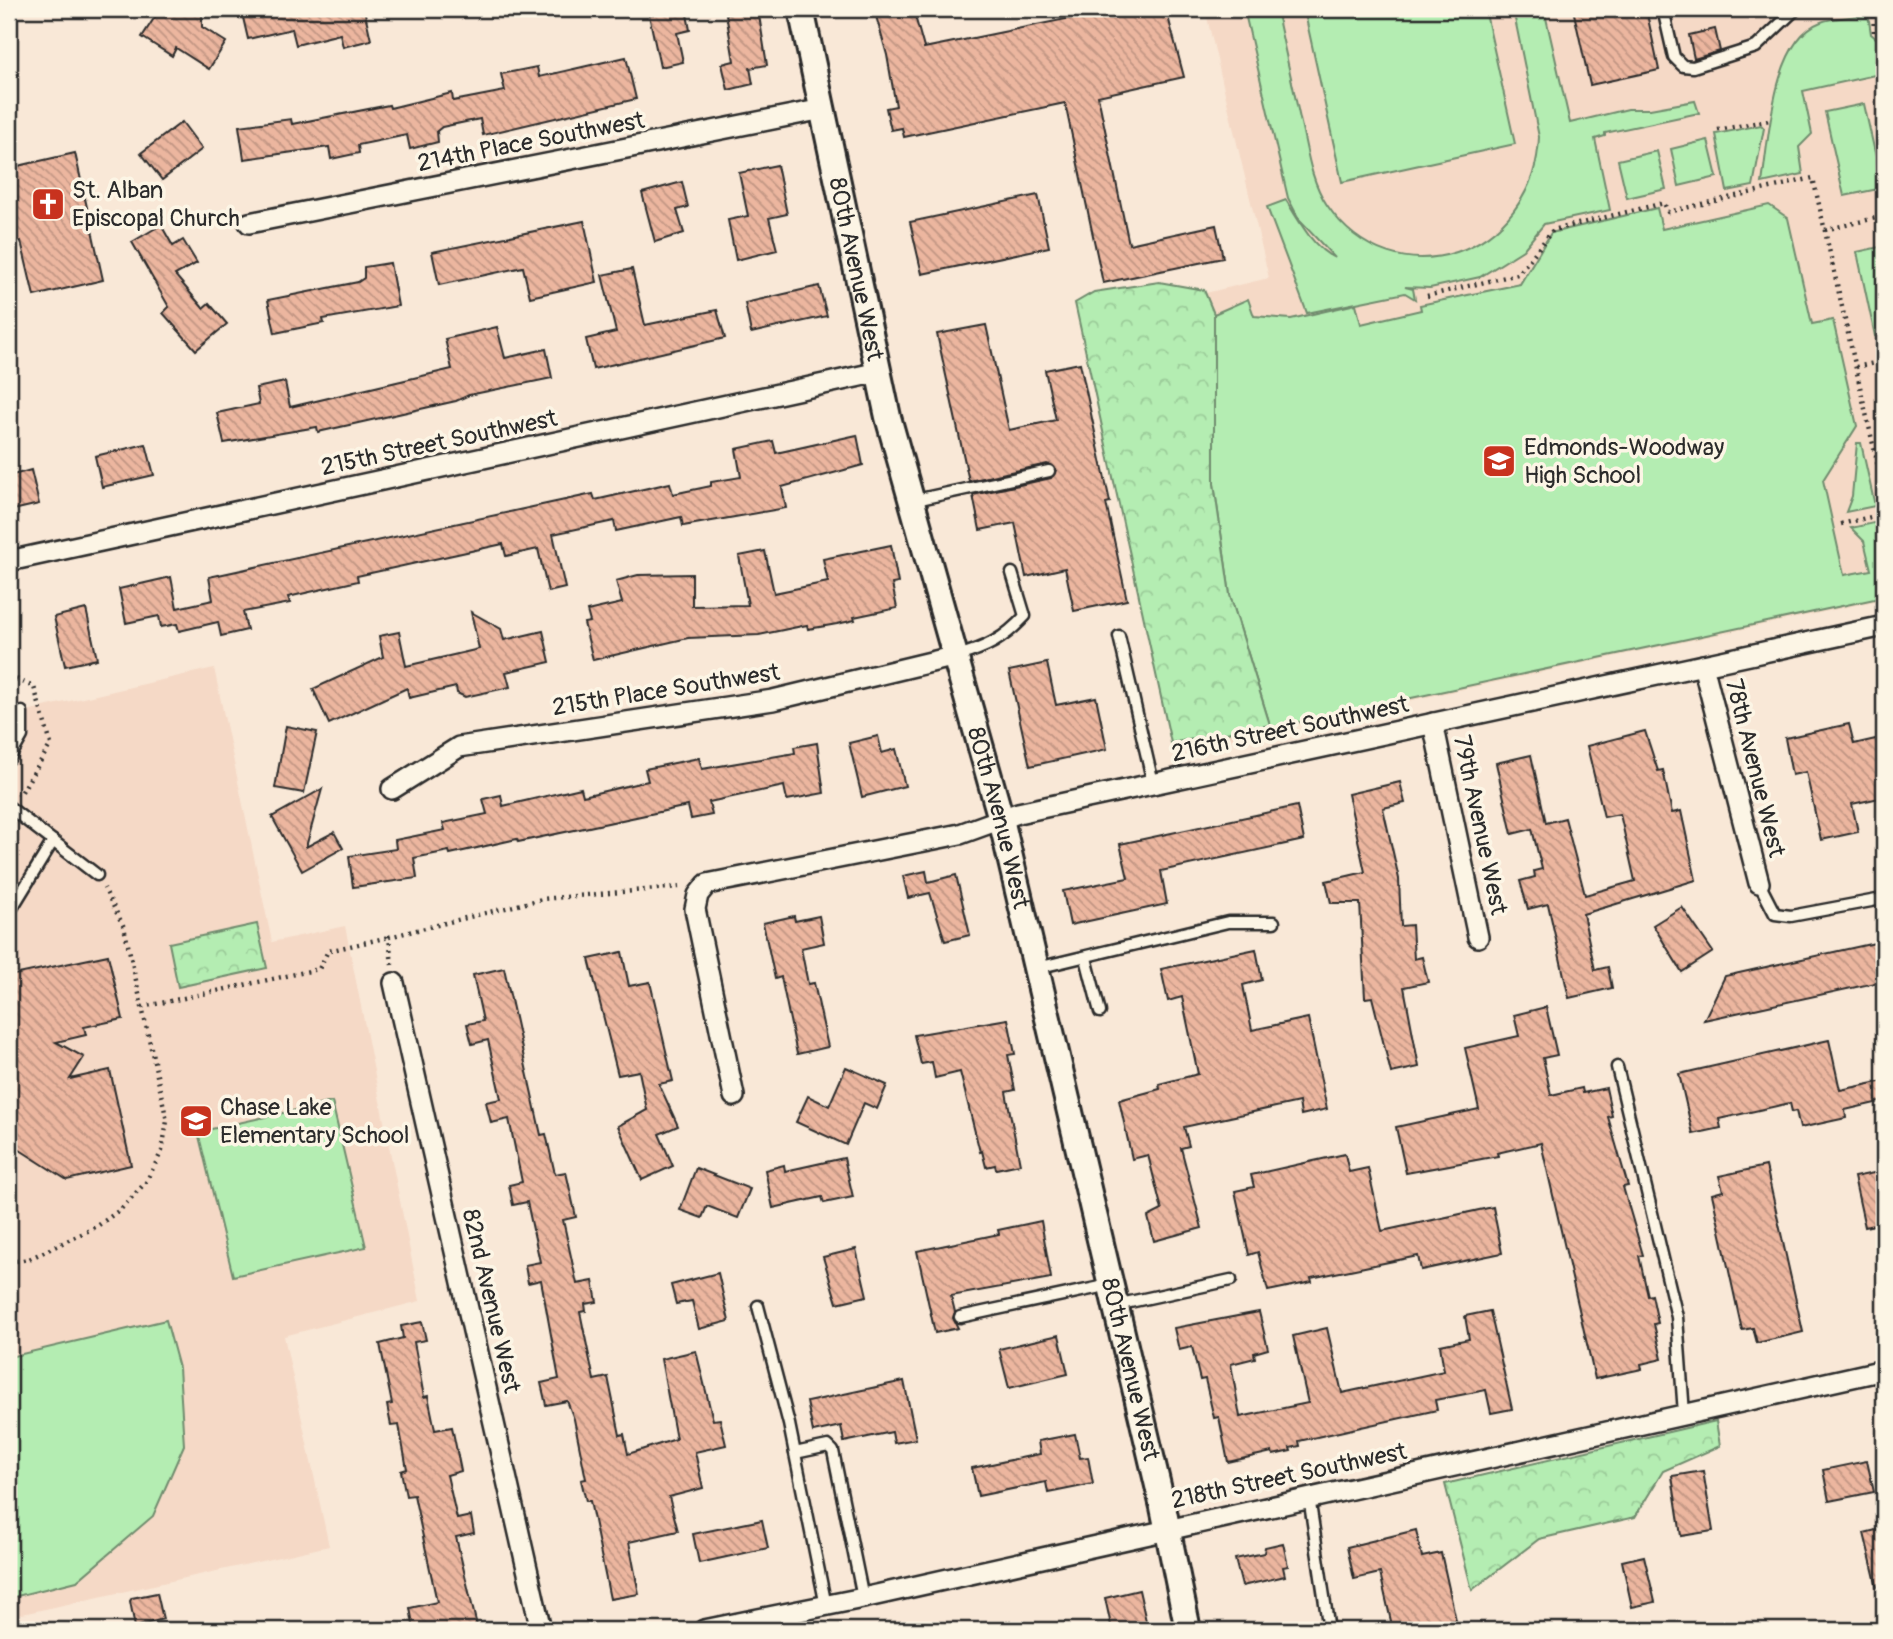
<svg xmlns="http://www.w3.org/2000/svg" width="1893" height="1639" viewBox="0 0 1893 1639" font-family="Pangolin,sans-serif">
<style>
.built{fill:#f5d9c6}
.grass{fill:#b4edb2;stroke:#708c6e;stroke-width:2}
.forest{fill:url(#forest-crowns);stroke:#708c6e;stroke-width:2}
.building{fill:url(#building-back-hatch);stroke:#2b2b2b;stroke-width:2}
.lines{fill:none;stroke-linecap:round;stroke-linejoin:round}
.service-casing{stroke:#2b2b2b;stroke-width:15}
.minor-casing{stroke:#2b2b2b;stroke-width:24}
.tertiary-casing{stroke:#2b2b2b;stroke-width:30}
.path{stroke:#2b2b2b;stroke-width:4.5;stroke-dasharray:2 5;stroke-linecap:butt}
.service{stroke:#fcf5e5;stroke-width:10}
.minor{stroke:#fcf5e5;stroke-width:19}
.tertiary{stroke:#fcf5e5;stroke-width:24}
.labels{text-anchor:middle;dominant-baseline:central;stroke-width:7;stroke-linejoin:round;paint-order:stroke}
.street-label{font-size:24px;fill:#2b2b2b;stroke:#fcf5e5}
.poi-label{font-size:24px;fill:#2b2b2b;stroke:#fcf5e5;text-anchor:start}
</style>
<defs>
<pattern id="forest-crowns" width="20" height="18" patternUnits="userSpaceOnUse" patternTransform="scale(1.75)"><rect width="20" height="18" fill="#b4edb2"/><path d="M2 6a3 3 0 1 1 6 0M12 15a3 3 0 1 1 6 0" fill="none" stroke="#9bcb99"/></pattern>
<pattern id="building-back-hatch" width="6" height="6" patternUnits="userSpaceOnUse" patternTransform="scale(1.75)"><rect width="6" height="6" fill="#ecb69f"/><path d="M-1 5l2 2M0 0l6 6M5-1l2 2" fill="none" stroke="#bf9482"/></pattern>
</defs>
<rect width="100%" height="100%" fill="#f9e8d7"/>
<filter id="ink" filterUnits="userSpaceOnUse"><feTurbulence type="fractalNoise" baseFrequency=".0143" numOctaves="2"/><feDisplacementMap in="SourceGraphic" scale="14" xChannelSelector="R" yChannelSelector="G"/><feConvolveMatrix kernelMatrix="1 2 1 2 8 2 1 2 1" color-interpolation-filters="sRGB"/></filter>
<g filter="url(#ink)">
<g class="built">
<polygon points="1205,9 1884,9 1884,599 1179,750 1083,322 1269,278"/>
<polygon points="214,668 272,942 345,926 420,1301 284,1336 329,1546 9,1617 9,715"/>
</g>
<g class="grass">
<path d="M1244,9H1276C1284,45 1292,82 1300,119C1307,147 1310,180 1327,205C1394,304 1535,254 1539,137L1513,9H1544L1570,123L1628,109H1650L1695,101L1699,113L1605,133V136L1595,139L1610,210L1544,224L1523,250L1480,277L1430,288L1405,287L1413,289L1415,299L1405,293L1307,313L1267,207L1286,200C1298,220 1314,249 1335,258L1300,221L1288,198Z"/>
<polygon points="1304,9 1485,9 1515,144 1342,182"/>
<path d="M1868,14L1871,34L1884,45V73L1803,91L1812,134L1799,147L1803,174L1762,183C1769,140 1772,40 1821,22C1833,17 1854,18 1868,14Z"/>
<polygon points="1864,104 1883,188 1844,196 1825,112"/>
<polygon points="1761,125 1764,128 1753,186 1727,191 1716,134"/>
<polygon points="1708,140 1717,177 1679,186 1671,149"/>
<polygon points="1657,151 1666,189 1627,198 1618,160"/>
<polygon points="1769,205 1788,218 1812,324 1833,320 1857,426 1823,480 1844,575 1871,570 1864,541 1851,528 1883,521 1884,597 1271,728 1230,595 1214,484 1214,314 1248,299 1254,316 1291,319 1356,304 1361,324 1421,310 1420,305 1520,284 1551,233 1657,208 1662,229"/>
<polygon points="1884,246 1884,334 1875,336 1857,252"/>
<polygon points="1857,443 1861,443 1875,506 1846,512 1852,496"/>
<polygon points="332,1102 366,1247 233,1276 198,1132"/>
<polygon points="166,1320 179,1368 184,1445 153,1516 77,1581 9,1598 9,1357"/>
</g>
<g class="forest">
<polygon points="1159,282 1204,290 1214,314 1214,484 1230,595 1270,725 1171,743 1075,303 1094,292"/>
<polygon points="257,924 267,968 178,987 169,943"/>
<polygon points="1716,1421 1720,1446 1663,1471 1635,1517 1539,1539 1472,1590 1445,1484"/>
</g>
<g class="building">
<polygon points="160,9 202,9 202,27 226,42 209,69 176,48 172,56 142,37"/>
<polygon points="241,9 364,9 371,40 343,47 340,34 296,45 292,29 248,39"/>
<polygon points="678,9 686,9 690,30 677,33 683,62 660,67 649,15"/>
<polygon points="738,9 758,9 767,65 750,68 753,84 728,90 722,64 734,61 726,14 738,12"/>
<polygon points="874,9 913,9 924,48 1115,9 1166,9 1184,77 1098,96 1129,244 1216,225 1223,258 1103,283 1065,103 904,137 902,128 891,130 886,108 896,106 887,55"/>
<polygon points="1573,9 1646,9 1659,70 1590,85"/>
<polygon points="1715,29 1720,51 1694,59 1689,35"/>
<polygon points="626,57 636,99 483,135 480,119 442,127 437,131 438,142 410,149 407,135 358,145 359,153 331,159 329,147 244,159 239,126 291,119 292,124 389,105 390,108 452,93 453,101 505,91 501,74 537,67 539,77"/>
<polygon points="182,122 202,149 162,180 141,153"/>
<polygon points="75,153 103,280 34,296 21,241 9,244 9,168"/>
<polygon points="777,165 787,214 769,218 777,250 736,260 728,220 748,216 739,173"/>
<polygon points="682,182 688,207 677,210 684,233 655,242 642,193"/>
<polygon points="1038,195 1049,247 922,274 910,222"/>
<polygon points="584,221 597,282 530,297 523,267 439,285 432,252"/>
<polygon points="161,225 173,246 183,240 197,263 175,275 203,308 209,303 227,324 196,350 163,313 169,307 132,242"/>
<polygon points="390,263 398,306 323,319 324,323 275,333 268,300 358,282 364,278 364,267"/>
<polygon points="632,269 645,325 717,310 725,338 593,369 586,339 616,332 602,275"/>
<polygon points="819,286 827,316 751,333 745,303"/>
<polygon points="986,325 1009,430 1056,420 1045,370 1080,363 1110,502 1106,503 1127,600 1074,611 1065,568 1026,577 1015,523 980,530 973,495 1051,478 1056,470 1047,464 969,481 937,334"/>
<polygon points="497,327 505,358 546,349 552,378 469,395 456,401 318,432 317,427 224,443 217,413 259,404 256,388 285,382 290,407 452,369 445,339"/>
<polygon points="857,435 863,465 782,487 786,508 683,526 681,517 616,531 614,521 553,534 565,588 548,592 538,549 506,556 503,544 357,576 358,581 288,597 290,603 243,612 247,630 221,636 218,622 179,631 177,624 161,627 159,616 126,623 119,589 171,577 177,608 213,600 209,577 593,494 595,500 670,483 673,494 711,486 711,482 741,477 736,449 773,441 776,453"/>
<polygon points="146,444 154,475 102,487 95,456"/>
<polygon points="31,470 39,504 9,511 9,476"/>
<polygon points="891,545 898,583 892,584 897,608 854,617 855,620 837,624 808,629 807,625 759,635 688,638 593,660 584,623 590,622 587,611 622,603 616,581 638,575 692,574 692,606 748,605 739,556 765,551 774,593 828,582 823,559"/>
<polygon points="86,609 97,659 65,666 54,617"/>
<polygon points="471,612 501,629 504,640 543,631 550,662 506,672 510,687 465,697 457,693 456,687 409,698 407,688 329,724 313,689 383,657 379,636 399,632 406,666 479,649"/>
<polygon points="1047,663 1056,705 1096,697 1107,749 1030,766 1009,671"/>
<polygon points="1849,724 1854,744 1884,737 1884,797 1852,804 1858,832 1821,840 1806,772 1792,775 1785,738"/>
<polygon points="286,726 317,732 304,793 275,788"/>
<polygon points="1645,731 1658,771 1663,770 1672,813 1681,811 1696,880 1583,914 1595,970 1608,967 1612,988 1569,998 1548,904 1528,909 1520,881 1535,877 1534,871 1542,869 1532,829 1512,834 1496,763 1531,755 1546,823 1565,818 1585,895 1635,881 1620,814 1604,817 1587,746"/>
<polygon points="878,736 882,753 896,749 905,786 862,797 849,743"/>
<polygon points="817,743 824,793 787,800 784,786 709,802 712,815 691,819 688,806 518,842 517,839 450,854 449,851 414,858 417,878 353,887 349,856 396,849 395,840 445,830 443,823 487,814 483,799 501,795 503,806 581,788 583,796 648,781 645,769 699,758 702,769 795,753 794,747"/>
<polygon points="1400,782 1405,803 1383,808 1399,879 1401,926 1412,925 1414,959 1422,957 1428,982 1404,987 1419,1067 1391,1073 1372,997 1365,998 1360,903 1331,903 1326,881 1365,872 1348,794"/>
<polygon points="322,789 306,847 334,832 343,848 302,871 272,817"/>
<polygon points="1297,806 1304,840 1161,871 1167,904 1070,925 1063,891 1128,878 1120,844"/>
<polygon points="926,871 928,882 956,875 970,935 945,941 930,893 908,898 903,876"/>
<polygon points="1682,907 1713,952 1682,972 1653,925"/>
<polygon points="794,916 795,921 819,916 824,943 801,948 808,984 814,983 828,1047 797,1054 781,977 775,979 763,923"/>
<polygon points="1884,941 1884,981 1704,1020 1725,976"/>
<polygon points="1256,949 1262,980 1243,985 1252,1030 1308,1018 1327,1109 1301,1115 1299,1102 1184,1127 1189,1146 1181,1148 1202,1228 1154,1241 1148,1217 1162,1210 1148,1155 1132,1159 1119,1100 1160,1089 1159,1084 1198,1074 1182,997 1168,1001 1161,969"/>
<polygon points="622,952 629,986 650,982 673,1081 659,1084 678,1126 659,1134 673,1166 642,1180 618,1126 647,1110 639,1071 618,1075 589,959"/>
<polygon points="108,955 123,1019 84,1027 86,1035 56,1042 84,1057 70,1079 110,1070 131,1165 67,1180 9,1143 9,976"/>
<polygon points="504,968 541,1135 546,1134 555,1174 566,1172 576,1217 563,1220 577,1284 593,1281 597,1302 585,1304 586,1311 580,1312 594,1380 608,1377 620,1435 624,1434 628,1454 676,1439 661,1359 696,1351 713,1420 720,1419 726,1445 695,1452 703,1488 669,1497 678,1531 629,1542 639,1594 610,1599 590,1501 586,1501 581,1480 586,1479 574,1419 567,1401 546,1405 541,1383 559,1379 541,1280 528,1283 525,1265 540,1262 527,1202 513,1205 509,1185 522,1182 509,1119 491,1123 486,1102 501,1099 488,1040 472,1044 467,1024 483,1021 473,975"/>
<polygon points="1546,1007 1557,1055 1543,1058 1551,1095 1582,1088 1583,1093 1606,1088 1612,1116 1608,1117 1628,1186 1623,1187 1643,1255 1639,1256 1648,1296 1652,1295 1658,1323 1654,1324 1662,1359 1641,1364 1642,1369 1595,1379 1541,1143 1497,1153 1498,1156 1406,1173 1396,1127 1479,1109 1465,1048 1519,1036 1514,1015"/>
<polygon points="1008,1019 1015,1054 1008,1055 1015,1090 1006,1092 1020,1164 996,1169 995,1165 986,1167 982,1151 980,1152 960,1072 935,1078 932,1062 921,1064 914,1035"/>
<polygon points="1829,1040 1840,1090 1884,1081 1884,1101 1845,1110 1846,1118 1800,1128 1796,1111 1792,1112 1790,1103 1719,1119 1721,1128 1693,1134 1679,1074"/>
<polygon points="846,1067 887,1085 877,1109 864,1103 846,1145 796,1122 808,1096 829,1106"/>
<polygon points="1345,1154 1349,1172 1368,1168 1382,1231 1493,1207 1502,1253 1421,1270 1418,1256 1311,1278 1312,1282 1268,1291 1258,1252 1249,1255 1235,1191 1254,1187 1251,1175"/>
<polygon points="844,1158 853,1197 824,1203 822,1197 773,1208 765,1170 784,1165 785,1171"/>
<polygon points="1766,1166 1803,1332 1757,1343 1753,1328 1742,1330 1712,1194 1723,1191 1719,1176"/>
<polygon points="696,1168 750,1189 738,1218 707,1206 702,1218 680,1210"/>
<polygon points="1884,1171 1884,1223 1865,1227 1854,1177"/>
<polygon points="1041,1221 1051,1278 951,1296 955,1312 953,1318 958,1328 935,1333 917,1251 999,1234 998,1230"/>
<polygon points="856,1249 867,1296 837,1303 823,1257"/>
<polygon points="718,1273 729,1321 699,1329 692,1301 676,1304 671,1285"/>
<polygon points="1490,1311 1512,1409 1491,1413 1486,1390 1435,1400 1437,1410 1299,1441 1300,1446 1290,1448 1291,1451 1273,1455 1272,1452 1228,1462 1219,1417 1214,1418 1205,1379 1200,1380 1192,1347 1179,1350 1174,1328 1259,1312 1268,1349 1254,1353 1255,1358 1231,1364 1240,1417 1308,1403 1293,1336 1327,1328 1342,1393 1444,1371 1440,1345 1469,1339 1465,1316"/>
<polygon points="422,1322 426,1340 414,1342 424,1397 428,1396 435,1430 452,1427 461,1471 447,1475 457,1519 471,1516 474,1533 456,1537 477,1626 458,1630 414,1630 410,1608 437,1602 414,1495 406,1496 401,1471 407,1469 399,1425 391,1426 387,1405 392,1404 380,1344 403,1338 401,1326"/>
<polygon points="1059,1335 1068,1374 1009,1388 999,1349"/>
<polygon points="904,1381 916,1439 894,1443 892,1432 844,1442 841,1426 813,1432 807,1402"/>
<polygon points="1075,1434 1080,1458 1088,1457 1093,1484 1048,1493 1046,1482 978,1496 972,1468 1040,1454 1038,1441"/>
<polygon points="1867,1461 1874,1492 1829,1501 1823,1470"/>
<polygon points="1703,1471 1713,1531 1681,1536 1672,1476"/>
<polygon points="762,1520 768,1548 699,1563 693,1534"/>
<polygon points="1884,1528 1884,1586 1877,1587 1864,1533"/>
<polygon points="1416,1530 1422,1557 1441,1553 1456,1620 1437,1624 1438,1630 1393,1630 1380,1573 1354,1579 1347,1547"/>
<polygon points="1283,1543 1288,1566 1283,1567 1285,1576 1242,1586 1235,1559 1264,1553 1265,1547"/>
<polygon points="1644,1556 1655,1602 1632,1607 1622,1561"/>
<polygon points="1139,1590 1148,1630 1112,1630 1105,1598"/>
<polygon points="157,1593 163,1619 135,1627 130,1601 132,1598"/>
</g>
<g class="lines">
<g class="service-casing">
<g id="service">
<polyline points="1663,9 1674,57 1683,66 1693,67 1756,47 1796,9"/>
<polyline points="911,501 1049,471"/>
<polyline points="1119,636 1153,783"/>
<path d="M957,656C986,648 1004,639 1025,616L1012,573"/>
<polyline points="9,759 22,736 22,712"/>
<polyline points="9,807 97,875"/>
<polyline points="1759,883 1775,914 1791,916 1882,899"/>
<polyline points="9,913 53,841"/>
<polyline points="1086,958 1100,1012"/>
<polyline points="1037,968 1228,922 1274,922"/>
<polyline points="1617,1067 1677,1317 1684,1414"/>
<polyline points="1116,1305 1231,1280"/>
<polyline points="758,1306 789,1424 826,1606"/>
<polyline points="960,1317 1110,1285"/>
<polyline points="795,1453 828,1446 833,1451 863,1598"/>
<polyline points="1309,1497 1329,1630"/>
</g>
</g>
<g class="minor-casing">
<g id="minor">
<polyline points="249,223 823,109"/>
<polyline points="9,561 879,372"/>
<polyline points="1703,665 1759,883"/>
<polyline points="1433,723 1478,937"/>
<polyline points="392,789 459,747 773,700 956,656"/>
<polyline points="394,983 541,1630"/>
<polyline points="734,1096 695,909 698,895 707,884 960,834 1018,813 1884,626"/>
<polyline points="704,1630 863,1598 1884,1370"/>
</g>
</g>
<g class="tertiary-casing">
<g id="tertiary">
<path id="s1" d="M801,9L888,417L1001,819L1163,1507L1188,1630"/>
</g>
</g>
<g class="path">
<polyline points="1873,9 1874,32 1884,41"/>
<polyline points="1718,130 1770,120"/>
<polyline points="1825,230 1884,216"/>
<polyline points="1427,296 1518,274 1553,230 1664,203 1668,212 1813,178 1884,493"/>
<polyline points="1856,367 1884,361"/>
<polyline points="1841,524 1884,514"/>
<polyline points="16,679 34,687 51,744 21,793 17,793"/>
<polyline points="392,965 389,937 542,899 679,887"/>
<polyline points="142,1007 319,969 328,951 389,937"/>
<polyline points="9,1262 29,1259 96,1227 121,1209 146,1182 162,1151 167,1121 142,1007 124,927 104,888"/>
</g>
<use href="#service" class="service"/>
<use href="#minor" class="minor"/>
<use href="#tertiary" class="tertiary"/>
</g>
</g>
<defs>
<g id="church-square" transform="scale(1.75)"><rect x="-9" y="-9" width="18" height="18" rx="4" fill="#c8321e" stroke="#fcf5e5"/><path d="M-1.2-6h2.4v3.5h3.3v2.4h-3.3V6h-2.4V-.1h-3.3v-2.4h3.3Z" fill="#fff"/></g>
<g id="school-square" transform="scale(1.75)"><rect x="-9" y="-9" width="18" height="18" rx="4" fill="#c8321e" stroke="#fcf5e5"/><path d="M0-5L7-2L0 1L-7-2ZM-4 1L0 2.5L4 1V4Q0 6-4 4Z" fill="#fff"/></g>
</defs>
<g fill-rule="evenodd">
<use href="#church-square" x="48" y="204"/>
<use href="#school-square" x="1499" y="461"/>
<use href="#school-square" x="196" y="1121"/>
</g>
<g class="labels">
<g class="street-label">
<text transform="translate(531 142) rotate(-11)">214th Place Southwest</text>
<text stroke="none"><textPath href="#s1" startOffset="266">80th Avenue West</textPath></text>
<text transform="translate(439 443) rotate(-12)">215th Street Southwest</text>
<text transform="translate(666 690) rotate(-9)">215th Place Southwest</text>
<text transform="translate(1290 729) rotate(-12)">216th Street Southwest</text>
<text transform="translate(1755 768) rotate(76)">78th Avenue West</text>
<text stroke="none"><textPath href="#s1" startOffset="833">80th Avenue West</textPath></text>
<text transform="translate(1480 825) rotate(78)">79th Avenue West</text>
<text transform="translate(491 1301) rotate(77)">82nd Avenue West</text>
<text stroke="none"><textPath href="#s1" startOffset="1400">80th Avenue West</textPath></text>
<text transform="translate(1289 1476) rotate(-12)">218th Street Southwest</text>
</g>
<g class="poi-label">
<text x="72" y="190">St. Alban<tspan x="72" dy="28">Episcopal Church</tspan></text>
<text x="1524" y="447">Edmonds-Woodway<tspan x="1524" dy="28">High School</tspan></text>
<text x="220" y="1107">Chase Lake<tspan x="220" dy="28">Elementary School</tspan></text>
</g>
</g>
<rect width="1893" height="1639" fill="none" stroke="#fcf5e5" stroke-width="35"/>
<rect x="18" y="18" width="1858" height="1604" fill="none" stroke="#2b2b2b" stroke-width="2.5" filter="url(#ink)"/>
</svg>
